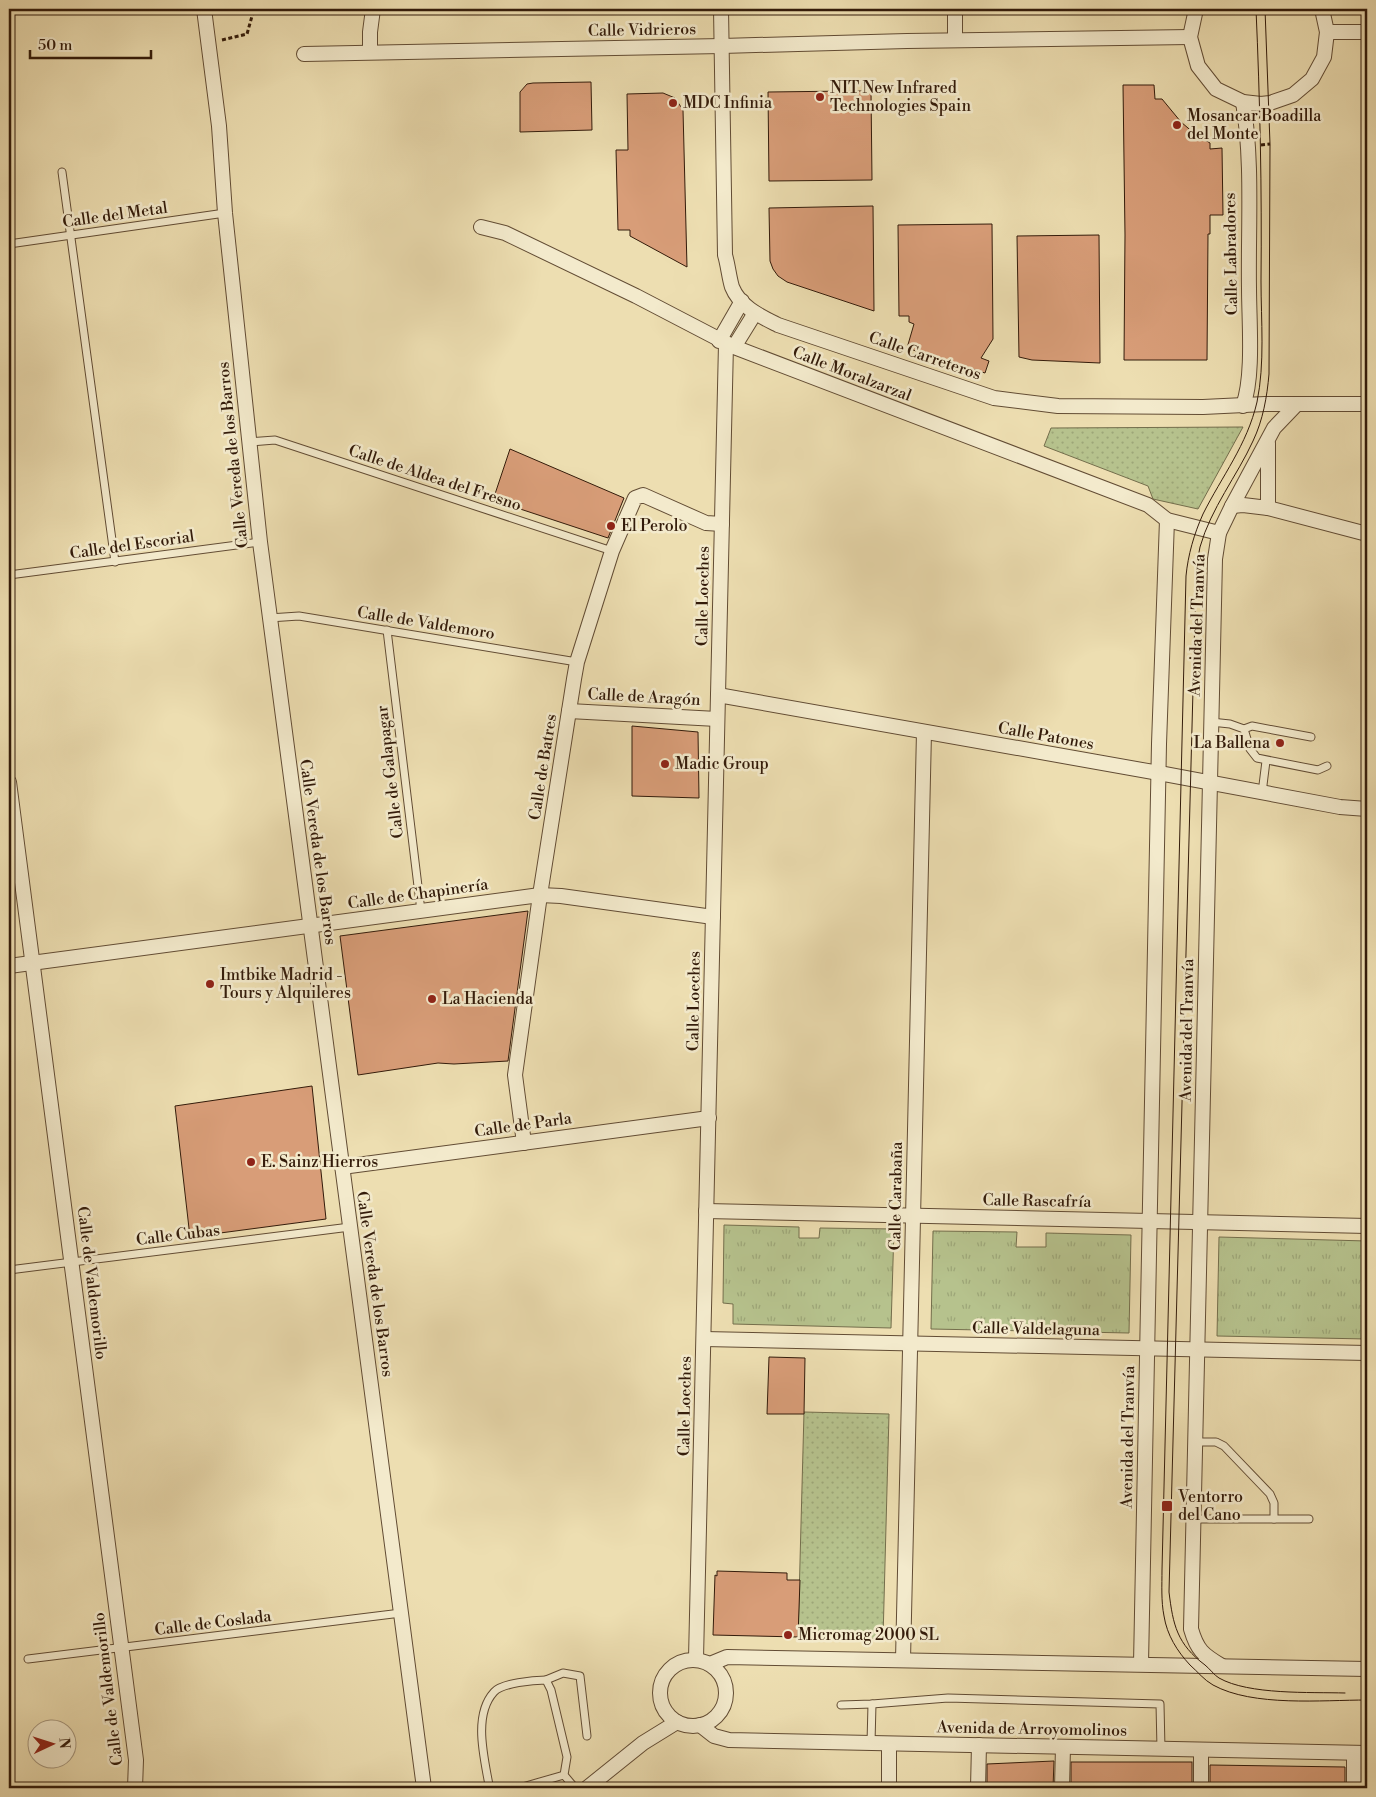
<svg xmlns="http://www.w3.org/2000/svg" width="1376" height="1797" viewBox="0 0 1376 1797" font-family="'Libre Bodoni',serif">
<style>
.grass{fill:url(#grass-dots);stroke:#746e4c}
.park{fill:url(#park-tufts);stroke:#746e4c}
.building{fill:#d89d78;stroke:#331b0a}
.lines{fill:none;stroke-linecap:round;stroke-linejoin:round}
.service-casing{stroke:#624c34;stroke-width:9}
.minor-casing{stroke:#624c34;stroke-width:16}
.path{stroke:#331b0a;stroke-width:3;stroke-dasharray:4 2.5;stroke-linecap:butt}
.service{stroke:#f3eacc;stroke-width:7}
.minor{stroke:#f3eacc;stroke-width:14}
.tram{stroke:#331b0a;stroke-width:1}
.poi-dot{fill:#8f2418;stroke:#f3eacc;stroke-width:2}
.labels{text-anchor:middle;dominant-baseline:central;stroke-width:5;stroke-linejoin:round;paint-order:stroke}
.street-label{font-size:16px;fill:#331b0a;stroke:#f3eacc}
.poi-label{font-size:16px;fill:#331b0a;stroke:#f3eacc;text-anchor:start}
</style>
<defs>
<pattern id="grass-dots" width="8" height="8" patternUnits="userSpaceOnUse" patternTransform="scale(1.25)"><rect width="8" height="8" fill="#b6c28d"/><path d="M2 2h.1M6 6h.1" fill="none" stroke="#9da678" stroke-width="1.8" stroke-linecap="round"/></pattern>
<pattern id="park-tufts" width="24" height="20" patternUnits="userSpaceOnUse" patternTransform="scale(1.25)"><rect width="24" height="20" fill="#b6c28d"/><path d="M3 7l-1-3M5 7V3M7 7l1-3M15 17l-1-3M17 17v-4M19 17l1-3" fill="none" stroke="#9da678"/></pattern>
</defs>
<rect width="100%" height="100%" fill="#eddeb1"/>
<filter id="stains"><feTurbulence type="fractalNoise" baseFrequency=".004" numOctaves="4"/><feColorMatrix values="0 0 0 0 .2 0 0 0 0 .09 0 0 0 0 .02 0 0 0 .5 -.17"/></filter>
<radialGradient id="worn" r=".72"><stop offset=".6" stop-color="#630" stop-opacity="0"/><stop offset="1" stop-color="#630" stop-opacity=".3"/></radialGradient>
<g class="grass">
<polygon points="1243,427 1198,509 1153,499 1148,486 1044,446 1051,428"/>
<polygon points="804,1412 889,1414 883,1639 798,1637"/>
</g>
<g class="park">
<polygon points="724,1225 799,1227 799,1238 819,1238 820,1228 894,1229 891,1328 733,1324 733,1304 723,1303"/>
<polygon points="933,1231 1017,1232 1016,1247 1046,1247 1046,1233 1131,1235 1129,1333 931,1329"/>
<polygon points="1219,1237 1367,1241 1367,1339 1217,1336"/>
</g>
<g class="building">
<polygon points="591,82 592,130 520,132 520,92 527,84 533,83"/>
<polygon points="1123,85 1154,85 1155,99 1162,99 1181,122 1195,134 1210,143 1210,149 1222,148 1223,215 1210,215 1210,234 1208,234 1207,360 1124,360 1125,235"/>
<polygon points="849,91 871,91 872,180 769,181 768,92"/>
<polygon points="663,93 675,98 683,110 687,267 630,236 630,230 618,230 616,150 628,150 627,94"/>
<polygon points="873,206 874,311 787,282 778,276 773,269 770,261 769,208"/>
<polygon points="992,224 993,339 981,358 989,361 985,373 907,348 914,324 909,322 909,316 899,316 898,225"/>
<polygon points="1099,235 1100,363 1032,360 1019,357 1017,236"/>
<polygon points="510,449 624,498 608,538 493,500"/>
<polygon points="632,726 698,732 699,798 632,796"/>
<polygon points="528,911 508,1061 454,1064 438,1063 358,1075 340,936"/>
<polygon points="312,1086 326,1219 190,1237 175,1106"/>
<polygon points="769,1357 805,1358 804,1414 767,1414"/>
<polygon points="717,1571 787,1573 787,1580 800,1580 798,1637 713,1635 715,1575 717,1576"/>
<polygon points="1054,1761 1053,1788 987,1788 987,1764"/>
<rect x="1071" y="1762" width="121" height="26"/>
<polygon points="1210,1765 1345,1767 1345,1788 1210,1788"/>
</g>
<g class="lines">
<g class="service-casing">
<g id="service">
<polyline points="62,172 115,562"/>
<polyline points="9,244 225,213"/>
<polyline points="249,442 275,440 612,551"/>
<polyline points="9,575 260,542"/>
<polyline points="269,618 299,616 577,662"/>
<polyline points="387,630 421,911"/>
<polyline points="1211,722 1230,724 1244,729 1250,749 1257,758 1318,770 1327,766"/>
<polyline points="1244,729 1252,726 1311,737"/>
<polyline points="1262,793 1266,761"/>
<polyline points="9,1270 350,1227"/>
<polyline points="1195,1442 1216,1442 1224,1446 1270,1494 1274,1503 1274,1519"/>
<polyline points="1193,1519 1309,1519"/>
<polyline points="28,1659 401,1613"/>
<polyline points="546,1680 563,1673 580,1676 587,1736"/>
<polyline points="841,1705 872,1704 948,1698 1160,1704 1161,1749"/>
<polyline points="871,1743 872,1704"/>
<path d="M496,1788L489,1785C484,1757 473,1715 494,1692C502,1683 534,1680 546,1680L551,1690L567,1757L564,1775L575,1788"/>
<polyline points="519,1788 564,1775"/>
</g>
</g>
<g class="minor-casing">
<g id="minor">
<polyline points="204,9 219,126 225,213 260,542 424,1788"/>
<path d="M721,9L725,255C728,265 729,277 732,287C740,307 760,316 778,325L994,398L1058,406L1203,407L1265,404H1367"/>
<polyline points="955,9 955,40"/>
<polyline points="1196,9 1190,37 1198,66 1216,89 1243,102 1261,104 1270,103 1293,95 1312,79 1324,57 1327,32 1322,9"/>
<polyline points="1327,32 1367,32"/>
<polyline points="370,51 370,32 373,9"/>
<polyline points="304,54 722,46 907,41 1190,37"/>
<path d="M1243,102C1253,162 1248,227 1249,288C1249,321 1254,376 1243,406"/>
<polyline points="481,227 505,233 636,296 734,347 1148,505 1167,520 1219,533"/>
<polyline points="719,341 742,301"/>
<polyline points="734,347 755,313"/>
<polyline points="1232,506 1243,505 1268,508 1268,443"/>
<polyline points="1268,508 1367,534"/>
<polyline points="718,695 1159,773 1340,807 1367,809"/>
<polyline points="569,711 717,719"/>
<polyline points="9,782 136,1760 135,1788"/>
<polyline points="9,966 540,895 561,896 713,917"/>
<polyline points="524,1143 515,1075 540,895 574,679 577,662 612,551 635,498 643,495 706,523 722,524"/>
<polyline points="342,1167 709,1118"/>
<polyline points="706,1211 1367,1226"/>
<polyline points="704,1339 1367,1353"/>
<polyline points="696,1659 726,344"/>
<polyline points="903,1660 924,732"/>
<circle cx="693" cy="1693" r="33"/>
<polyline points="710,1664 727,1657 1367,1669"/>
<polyline points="1141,1664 1159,744 1167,520"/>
<path d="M1222,1666C1203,1655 1197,1650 1191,1629L1215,559L1219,533L1232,506L1274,428L1297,404"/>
<polyline points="700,1725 714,1736 729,1740 1367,1753"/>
<polyline points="587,1788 643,1743 677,1722"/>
<polyline points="889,1788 889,1744"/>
<polyline points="978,1788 979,1745"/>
<polyline points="1062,1788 1063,1747"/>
<polyline points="1201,1788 1201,1750"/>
<polyline points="1354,1788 1354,1753"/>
</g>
</g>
<g class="path">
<polyline points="222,40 247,34 254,9"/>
<polyline points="1261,145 1270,144"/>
</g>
<use href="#service" class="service"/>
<use href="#minor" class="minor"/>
<g class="tram">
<path d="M1256,9C1260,100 1262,190 1261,281C1261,321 1265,363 1257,402C1247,445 1222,476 1203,514C1194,534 1188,555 1186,576L1162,1570C1162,1585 1161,1601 1164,1616C1167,1635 1177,1651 1190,1665C1198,1672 1204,1680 1213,1685C1253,1707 1322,1700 1367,1700"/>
<path d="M1265,9L1270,144L1269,374C1267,397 1263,420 1253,441C1237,476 1211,508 1200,547C1198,556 1197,567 1196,577L1169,1592C1173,1625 1177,1644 1205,1665C1210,1669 1214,1675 1219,1678C1249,1695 1310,1692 1345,1693"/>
</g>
</g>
<g class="poi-dot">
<circle cx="820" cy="97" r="5"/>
<circle cx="673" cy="103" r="5"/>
<circle cx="1177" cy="125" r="5"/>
<circle cx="611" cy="526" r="5"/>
<circle cx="1280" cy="743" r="5"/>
<circle cx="665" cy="764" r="5"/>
<circle cx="210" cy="984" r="5"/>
<circle cx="432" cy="999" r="5"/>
<circle cx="251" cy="1162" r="5"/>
<rect x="1161" y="1500" width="12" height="12" rx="2.5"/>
<circle cx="788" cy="1635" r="5"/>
</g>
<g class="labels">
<g class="street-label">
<text transform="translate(642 30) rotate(-1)">Calle Vidrieros</text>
<text transform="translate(115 215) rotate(-8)">Calle del Metal</text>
<text transform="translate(1231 254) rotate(-91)">Calle Labradores</text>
<text transform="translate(925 356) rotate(19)">Calle Carreteros</text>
<text transform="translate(852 374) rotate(21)">Calle Moralzarzal</text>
<text transform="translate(233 455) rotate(-96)">Calle Vereda de los Barros</text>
<text transform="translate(435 478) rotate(18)">Calle de Aldea del Fresno</text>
<text transform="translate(132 545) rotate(-8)">Calle del Escorial</text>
<text transform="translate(703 596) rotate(-89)">Calle Loeches</text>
<text transform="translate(426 623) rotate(9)">Calle de Valdemoro</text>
<text transform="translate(1197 625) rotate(-88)">Avenida del Tranvía</text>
<text transform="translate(644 697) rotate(3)">Calle de Aragón</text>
<text transform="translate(1046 736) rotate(10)">Calle Patones</text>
<text transform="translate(543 767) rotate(-81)">Calle de Batres</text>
<text transform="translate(390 772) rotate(-97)">Calle de Galapagar</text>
<text transform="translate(318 852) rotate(82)">Calle Vereda de los Barros</text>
<text transform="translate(418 894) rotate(-8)">Calle de Chapinería</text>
<text transform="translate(694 1001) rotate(-89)">Calle Loeches</text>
<text transform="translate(1187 1030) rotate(-89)">Avenida del Tranvía</text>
<text transform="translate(523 1125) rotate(-8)">Calle de Parla</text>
<text transform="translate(896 1196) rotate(-89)">Calle Carabaña</text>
<text transform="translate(1037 1201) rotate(1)">Calle Rascafría</text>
<text transform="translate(178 1235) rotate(-7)">Calle Cubas</text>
<text transform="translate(92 1283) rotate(83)">Calle de Valdemorillo</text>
<text transform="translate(375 1284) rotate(82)">Calle Vereda de los Barros</text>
<text transform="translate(1036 1329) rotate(1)">Calle Valdelaguna</text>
<text transform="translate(685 1406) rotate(-89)">Calle Loeches</text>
<text transform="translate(1128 1437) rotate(-89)">Avenida del Tranvía</text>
<text transform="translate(213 1623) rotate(-7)">Calle de Coslada</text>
<text transform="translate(108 1689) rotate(-97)">Calle de Valdemorillo</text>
<text transform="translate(1032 1729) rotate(1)">Avenida de Arroyomolinos</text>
</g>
<g class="poi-label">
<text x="830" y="88">NIT New Infrared<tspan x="830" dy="18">Technologies Spain</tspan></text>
<text x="683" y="103">MDC Infinia</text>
<text x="1187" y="116">Mosancar Boadilla<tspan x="1187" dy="18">del Monte</tspan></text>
<text x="621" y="526">El Perolo</text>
<text x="1270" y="743" text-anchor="end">La Ballena</text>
<text x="675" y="764">Madic Group</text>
<text x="220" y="975">Imtbike Madrid -<tspan x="220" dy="18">Tours y Alquileres</tspan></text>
<text x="442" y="999">La Hacienda</text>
<text x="261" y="1162">E. Sainz Hierros</text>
<text x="1178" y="1497">Ventorro<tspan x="1178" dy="18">del Cano</tspan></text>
<text x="798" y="1635">Micromag 2000 SL</text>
</g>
</g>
<rect width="1376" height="1797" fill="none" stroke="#eddeb1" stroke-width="30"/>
<rect x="10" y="10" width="1356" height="1777" fill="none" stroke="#331b0a" stroke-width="2.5"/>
<rect x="15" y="15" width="1346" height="1767" fill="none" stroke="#331b0a"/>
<g transform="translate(52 1744) rotate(86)"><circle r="24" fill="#f3eacc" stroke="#a6977e"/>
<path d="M0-4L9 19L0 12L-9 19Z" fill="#8f2418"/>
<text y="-8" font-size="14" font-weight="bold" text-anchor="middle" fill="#331b0a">N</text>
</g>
<path d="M30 50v8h121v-8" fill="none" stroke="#331b0a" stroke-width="2.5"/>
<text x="38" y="50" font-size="15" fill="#331b0a" stroke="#f3eacc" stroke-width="4" paint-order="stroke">50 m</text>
<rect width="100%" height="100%" filter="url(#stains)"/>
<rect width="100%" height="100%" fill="url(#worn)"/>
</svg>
